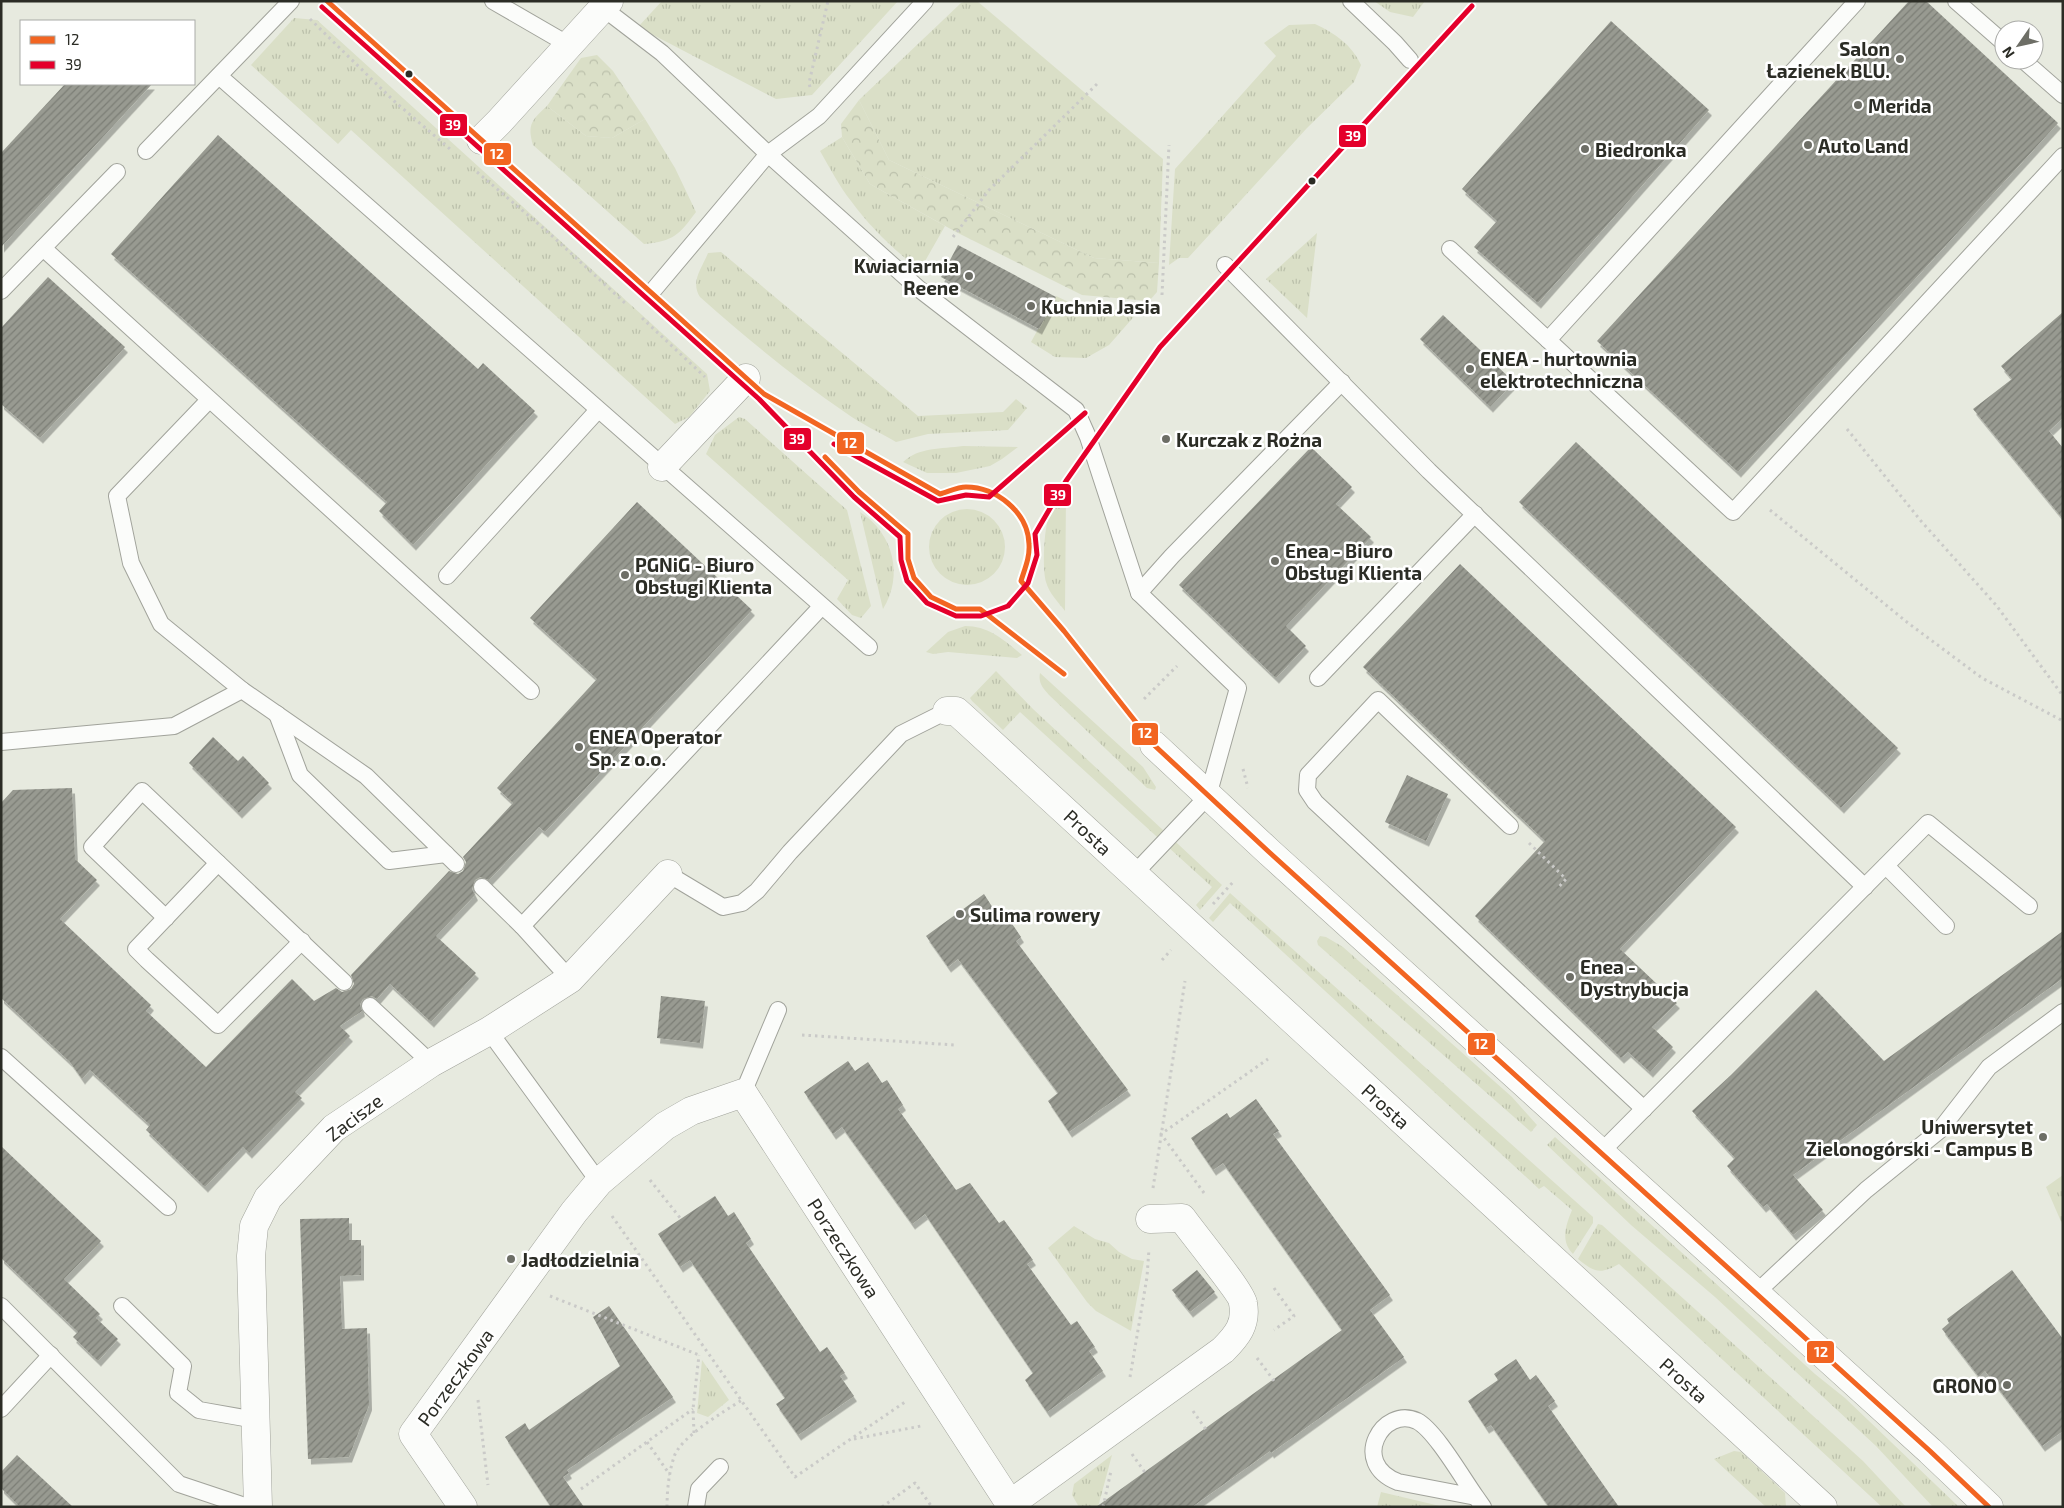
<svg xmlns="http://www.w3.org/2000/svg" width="2064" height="1508" viewBox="0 0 2064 1508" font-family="'Exo 2',sans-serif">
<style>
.grass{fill:url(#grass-tufts)}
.forest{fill:url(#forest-crowns)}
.building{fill:url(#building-hatch);filter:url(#shadow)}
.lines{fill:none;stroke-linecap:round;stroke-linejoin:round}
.lane-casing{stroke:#a1a39b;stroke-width:18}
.street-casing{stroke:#a1a39b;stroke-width:29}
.secondary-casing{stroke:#a1a39b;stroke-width:29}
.path{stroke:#cacac8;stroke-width:3;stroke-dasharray:2.5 4;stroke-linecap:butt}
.lane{stroke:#fbfcfa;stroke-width:16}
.street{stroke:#fbfcfa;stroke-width:28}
.secondary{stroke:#fbfcfa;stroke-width:28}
.bus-1-casing{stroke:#fff;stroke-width:9}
.bus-2-casing{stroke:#fff;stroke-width:9}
.bus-1{stroke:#f26522;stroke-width:5}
.bus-2{stroke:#e4002b;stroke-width:5}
.poi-dot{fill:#6d6e66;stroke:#fff;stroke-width:2}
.bus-dot{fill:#2b2c25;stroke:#fff;stroke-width:2}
.labels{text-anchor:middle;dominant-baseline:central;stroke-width:5;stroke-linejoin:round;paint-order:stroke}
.poi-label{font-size:19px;font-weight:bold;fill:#2b2c25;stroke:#fff;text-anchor:start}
.street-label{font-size:19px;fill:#2b2c25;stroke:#fff}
.line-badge{stroke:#fff;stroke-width:2}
.badge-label{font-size:14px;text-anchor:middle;font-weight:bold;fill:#fff}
</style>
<defs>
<pattern id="grass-tufts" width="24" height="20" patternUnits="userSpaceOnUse" patternTransform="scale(1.25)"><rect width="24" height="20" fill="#dadfc7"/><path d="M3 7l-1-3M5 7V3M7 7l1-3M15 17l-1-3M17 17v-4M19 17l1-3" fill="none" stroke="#bbc0ab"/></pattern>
<pattern id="forest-crowns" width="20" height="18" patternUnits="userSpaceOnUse" patternTransform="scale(1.25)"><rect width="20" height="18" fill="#dadfc7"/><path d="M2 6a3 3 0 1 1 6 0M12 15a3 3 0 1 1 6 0" fill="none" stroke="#bbc0ab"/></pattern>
<pattern id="building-hatch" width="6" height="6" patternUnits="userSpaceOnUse" patternTransform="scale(1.25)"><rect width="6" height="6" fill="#989a91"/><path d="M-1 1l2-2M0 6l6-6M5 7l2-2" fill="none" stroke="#7c7e76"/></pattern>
<filter id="shadow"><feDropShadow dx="3" dy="5.5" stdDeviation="0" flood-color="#0004"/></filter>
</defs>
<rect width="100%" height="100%" fill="#e7eadf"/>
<g class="grass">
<polygon points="662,1 898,1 812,95 776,99 638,27"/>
<polygon points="967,1 977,1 1163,159 1159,263 1094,258 889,160 859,100 961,3"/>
<polygon points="1374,1 1425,1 1413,17 1390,12"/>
<polygon points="294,18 317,20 707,374 710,391 689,417 675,424 351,130 338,144 251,65"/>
<path d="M1315,24C1335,33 1352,45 1361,65L1354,82L1307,128L1188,258H1179L1169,265L1175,169L1276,56L1264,43L1289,25Z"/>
<path d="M547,106L586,136L612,138L645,119L675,168L696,212C679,235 674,241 644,244L533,145C527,124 532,120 547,106Z"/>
<path d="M842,137L870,184L945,226L920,270C894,250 870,227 851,201C839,186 830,168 820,151Z"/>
<polygon points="1317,233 1307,318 1266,279"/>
<path d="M721,252L918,416L1003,412L1016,399L1027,408L1008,430L928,434L896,442C879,432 861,424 846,413C795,378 747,339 700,297C690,282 702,268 708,253Z"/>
<polygon points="1056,296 1079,307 1138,312 1109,345 1086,358 1055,357 1031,342"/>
<polygon points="739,417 745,419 847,510 871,606 861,618 852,615 837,599 848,580 706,454 715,435"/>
<path d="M963,446L1018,447L1002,459L990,466L956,473H927L903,462C919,447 941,449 963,446Z"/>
<path d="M1066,495L1065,611C1058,602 1049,593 1046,582C1042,568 1044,529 1049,516C1053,508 1058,499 1066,495Z"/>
<circle cx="967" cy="547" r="38"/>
<path d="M860,512C893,533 904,575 883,609Z"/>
<path d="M965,626C989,626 1004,640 1022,655L1017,658L948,652L933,654L926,652L948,632Z"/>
<polygon points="996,671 1033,709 1222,885 1200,910 1196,905 1212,887 1020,712 1003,730 972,701 970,698"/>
<path d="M1040,673L1143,767L1156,787L1155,790L1147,788L1049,695C1043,688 1038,683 1040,673Z"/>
<path d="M1230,893L1593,1217V1223L1573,1254C1560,1241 1566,1225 1572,1210L1544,1186L1539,1189L1230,903L1213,922L1209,918Z"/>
<polygon points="1320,936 1326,937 1343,947 1512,1097 1537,1125 1531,1132 1318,945 1317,941"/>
<polygon points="1555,1137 1815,1374 1845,1398 1959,1507 1933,1507 1876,1446 1715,1297 1631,1225 1547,1145"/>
<polygon points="2063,1175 2063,1226 2046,1187"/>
<path d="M1598,1224L1602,1225L1863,1461L1906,1507H1882L1619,1264C1600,1275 1594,1272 1578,1259Z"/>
<polygon points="1074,1226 1095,1239 1109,1243 1119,1252 1132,1259 1144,1261 1131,1331 1096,1311 1087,1302 1048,1248"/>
<polygon points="702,1360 729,1400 708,1417 697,1413"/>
<polygon points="1734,1451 1741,1452 1785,1493 1786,1507 1766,1507 1714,1459"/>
<polygon points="1112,1455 1098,1507 1079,1507 1072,1495 1074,1484"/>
<polygon points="1381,1492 1444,1507 1377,1507"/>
</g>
<g class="forest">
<polygon points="597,55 613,71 645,119 612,138 586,136 547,106 581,58"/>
<polygon points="859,100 889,160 1094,258 1159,263 1157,292 1149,301 1082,295 956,232 870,184 842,137 841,124"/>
</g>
<g class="building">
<polygon points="1909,1 1926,1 2058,123 1738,472 1597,341"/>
<polygon points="1611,21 1709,110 1538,303 1474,247 1497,221 1462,189"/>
<polygon points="65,84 152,84 1,247 1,153"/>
<polygon points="218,135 478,369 483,363 535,411 413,545 379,511 387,502 111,254"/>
<polygon points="958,245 1056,297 1039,329 941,277"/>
<polygon points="48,277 125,347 40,438 1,404 1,328"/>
<polygon points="2063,312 2063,418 2049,431 2063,448 2063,519 1973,409 2012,379 2001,366"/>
<polygon points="1443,315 1514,382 1490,407 1420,339"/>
<polygon points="1576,442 1898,748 1841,808 1519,502"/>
<polygon points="1311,447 1352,487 1336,504 1371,537 1286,626 1306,646 1276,678 1179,585"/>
<polygon points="637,502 752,610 545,832 539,827 489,880 480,877 475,880 472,889 475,895 436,936 476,973 431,1022 390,984 377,999 372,996 363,999 360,1004 362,1011 340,1026 350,1036 295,1092 302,1098 249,1153 243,1147 205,1187 146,1130 150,1125 90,1070 82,1079 70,1062 1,998 1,803 13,790 72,788 75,859 97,880 60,919 151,1005 146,1011 206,1067 292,979 314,1001 336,988 342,992 351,989 354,984 351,975 449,871 458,874 463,871 466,862 463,857 513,803 497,788 597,679 530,618"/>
<polygon points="1460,564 1736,827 1620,949 1677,1003 1652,1027 1673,1047 1650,1072 1628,1052 1621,1058 1475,916 1545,841 1363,667"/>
<polygon points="213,737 238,761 243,756 269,783 239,813 189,763"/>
<polygon points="1407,775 1448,794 1426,841 1385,822"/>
<polygon points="984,894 998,916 1004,912 1021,937 1016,941 1128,1090 1069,1132 1048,1101 1058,1093 958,959 948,967 926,936"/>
<polygon points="2063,931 2063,978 1793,1175 1823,1210 1793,1235 1767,1204 1763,1207 1727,1166 1735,1158 1692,1111 1731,1075 1816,990 1884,1061"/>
<polygon points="661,996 705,1001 700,1043 657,1038"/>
<polygon points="848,1061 855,1071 868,1062 882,1083 887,1080 903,1105 898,1109 956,1190 970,1183 999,1223 1004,1220 1033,1260 1027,1264 1071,1325 1077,1321 1095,1347 1089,1351 1103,1371 1047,1412 1025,1380 1033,1373 925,1214 912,1224 842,1127 833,1134 804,1092"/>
<polygon points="1256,1099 1279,1131 1273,1134 1390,1295 1370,1310 1404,1357 1271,1453 1270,1451 1192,1507 1096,1507 1342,1330 1223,1163 1213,1170 1191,1138 1227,1113 1230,1118"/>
<polygon points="1,1146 101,1241 64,1279 100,1314 96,1318 118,1339 98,1361 73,1337 78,1332 1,1258"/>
<polygon points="715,1196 728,1216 734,1212 751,1239 746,1243 820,1352 827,1347 845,1373 840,1376 854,1396 798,1435 776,1404 785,1398 690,1260 680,1267 658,1234"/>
<polygon points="349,1218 349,1240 361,1240 361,1275 340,1276 342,1329 367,1328 369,1405 349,1457 308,1459 300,1219"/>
<polygon points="1197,1270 1215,1292 1190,1312 1172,1290"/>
<polygon points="2012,1270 2063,1339 2063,1431 2042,1446 1985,1371 1979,1377 1942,1329 1949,1323 1947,1319"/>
<polygon points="609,1306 673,1397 567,1470 569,1473 563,1477 584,1507 551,1507 505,1437 525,1423 529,1430 620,1366 593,1317"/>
<polygon points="1516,1359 1530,1380 1536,1375 1555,1401 1548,1406 1619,1507 1549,1507 1491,1425 1486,1428 1468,1401 1498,1380 1494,1374"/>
<polygon points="17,1455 73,1507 20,1507 1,1488 1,1472"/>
</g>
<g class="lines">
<g class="lane-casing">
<g id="lane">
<polyline points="493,1 569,45"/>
<polyline points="1351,1 1395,43 1410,60"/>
<polyline points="1857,1 1548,340 1733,512 2063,156"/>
<polyline points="1956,1 2004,43"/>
<polyline points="603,8 662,53 768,154 919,289 1076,410 1088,437 1139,593 1238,688 1208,796 1134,874"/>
<polyline points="2023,60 2063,95"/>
<polyline points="219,76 869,647"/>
<polyline points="146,151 291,1"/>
<polyline points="43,248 531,691"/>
<polyline points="1450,249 1548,340"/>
<polyline points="1225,265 1429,471 1865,887"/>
<polyline points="1,291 117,172"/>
<polyline points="651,293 768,154 819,116 925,1"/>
<polyline points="209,400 117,496 131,563 161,624 242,690 366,776 456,864"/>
<polyline points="447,576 598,410"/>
<polyline points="1139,593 1172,556 1342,382"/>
<polyline points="1318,678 1475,514"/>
<polyline points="277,714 300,775 389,861 446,854"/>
<polyline points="1,742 174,726 242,690"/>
<polyline points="1510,826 1378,700 1308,775 1307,790 1315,802 1644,1109"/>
<polyline points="218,863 136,949 147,960 218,1025 302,941"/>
<polyline points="1886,866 1946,926"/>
<polyline points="668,874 723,907 742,903 757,891 790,852 901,734 947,711"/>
<polyline points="482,887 522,926 570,979"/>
<polyline points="166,918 92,847 142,791 344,982"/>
<polyline points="522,926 821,607"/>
<polyline points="370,1006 431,1063"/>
<polyline points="489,1031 599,1182"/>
<polyline points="1,1057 168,1207"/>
<polyline points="743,1093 778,1010"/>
<polyline points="1601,1152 1928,823 2029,906"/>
<polyline points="1756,1293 1866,1190 1940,1130 1989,1067 2063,1012"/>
<polyline points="1,1306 179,1484 248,1507"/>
<polyline points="122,1306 183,1366 178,1393 199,1410 256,1420"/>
<polyline points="1,1409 51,1355"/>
<path d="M1476,1497L1398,1482C1349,1463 1383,1405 1417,1421C1435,1430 1463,1479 1476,1497L1483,1507"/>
<polyline points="696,1507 699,1489 720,1467"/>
</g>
</g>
<g class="street-casing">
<g id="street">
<polyline points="481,140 499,122 609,1"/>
<polyline points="662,467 746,378"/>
<polyline points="947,711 956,711 966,720 1823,1507"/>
<polyline points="258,1507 251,1256 254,1226 268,1198 334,1128 431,1063 489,1031 570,979 668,874"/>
<path d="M463,1507L413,1434L574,1212L599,1182L665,1126L691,1111L743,1093L1010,1504L1223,1350C1237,1336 1247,1324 1243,1303C1242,1293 1191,1231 1182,1218L1150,1219"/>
</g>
</g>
<g class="secondary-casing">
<polyline id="secondary" points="1154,745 1269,852 1930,1451 1989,1507"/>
</g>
<g class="path">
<polyline points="310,19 394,101 450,149"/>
<polyline points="810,87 809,83 828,1"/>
<polyline points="477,172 549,233 626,304"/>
<polyline points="953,237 989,190 1098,83"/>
<polyline points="1162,295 1169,145"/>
<polyline points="642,318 705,377"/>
<polyline points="1847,429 1921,521 1996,605 2063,696"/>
<polyline points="1770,510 1908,623 1982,678 2063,721"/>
<polyline points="1144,699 1177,666"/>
<polyline points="1243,769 1248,788"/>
<polyline points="1529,843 1566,879 1557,889"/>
<polyline points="1213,904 1234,881"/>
<polyline points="1162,960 1171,950"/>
<polyline points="802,1035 955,1045"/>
<polyline points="650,1180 681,1219"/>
<polyline points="1153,1188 1185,981"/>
<polyline points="1204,1193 1161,1134 1268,1059"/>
<polyline points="612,1216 795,1477 905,1402"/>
<polyline points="1274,1288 1294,1316 1274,1330"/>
<polyline points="550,1296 699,1355"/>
<polyline points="1257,1358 1275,1382"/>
<polyline points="1130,1377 1147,1277 1149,1249"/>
<polyline points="478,1400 488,1485"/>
<polyline points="1193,1411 1207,1431"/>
<polyline points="694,1433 693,1409 699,1355"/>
<polyline points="854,1439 921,1426"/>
<polyline points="647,1442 670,1475"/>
<polyline points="1132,1454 1146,1474"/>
<polyline points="581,1489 693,1409"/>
<path d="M667,1507C667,1490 669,1472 674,1457C680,1437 725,1411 742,1400"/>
<polyline points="882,1507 915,1483 932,1507"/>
<polyline points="1103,1507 1111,1471"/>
</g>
<use href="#lane" class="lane"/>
<use href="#street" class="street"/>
<use href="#secondary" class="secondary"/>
<g class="bus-1-casing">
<g id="bus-1">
<path d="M327,1L764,394L940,494C948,492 957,487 966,487C996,487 1028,512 1029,544C1030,557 1025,568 1021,581L1064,631L1154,745L1269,852L1930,1451L1989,1507"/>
<polyline points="825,457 859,492 908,534 908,559 914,578 931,597 956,609 980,609 1064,674"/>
</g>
</g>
<g class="bus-2-casing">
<g id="bus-2">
<polyline points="322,7 759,399 854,497 900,537 901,560 907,581 927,603 956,616 981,616 1008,606 1028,583 1037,555 1035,534 1066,481 1160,347 1472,6"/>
<polyline points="834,444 938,501 966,495 989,497 1085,413"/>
</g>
</g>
<use href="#bus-1" class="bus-1"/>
<use href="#bus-2" class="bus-2"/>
</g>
<g class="poi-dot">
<circle cx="1900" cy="59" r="5"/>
<circle cx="1858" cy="105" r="5"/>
<circle cx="1808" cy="145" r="5"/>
<circle cx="1585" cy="149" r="5"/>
<circle cx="969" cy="276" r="5"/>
<circle cx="1031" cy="306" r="5"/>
<circle cx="1470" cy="369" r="5"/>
<circle cx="1166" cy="439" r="5"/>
<circle cx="1275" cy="561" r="5"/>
<circle cx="625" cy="575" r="5"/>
<circle cx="579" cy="747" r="5"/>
<circle cx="960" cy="914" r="5"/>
<circle cx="1570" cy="977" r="5"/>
<circle cx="2043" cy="1137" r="5"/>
<circle cx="511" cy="1259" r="5"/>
<circle cx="2007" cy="1385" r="5"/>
</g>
<g class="bus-dot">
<circle cx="409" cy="74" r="4.5"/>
<circle cx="1312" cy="181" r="4.5"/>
</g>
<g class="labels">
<g class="poi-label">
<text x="1890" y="48" text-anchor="end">Salon<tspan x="1890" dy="22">Łazienek BLU.</tspan></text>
<text x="1868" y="105">Merida</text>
<text x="1818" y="145">Auto Land</text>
<text x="1595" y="149">Biedronka</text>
<text x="959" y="265" text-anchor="end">Kwiaciarnia<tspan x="959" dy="22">Reene</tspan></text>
<text x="1041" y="306">Kuchnia Jasia</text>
<text x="1480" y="358">ENEA - hurtownia<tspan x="1480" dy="22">elektrotechniczna</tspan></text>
<text x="1176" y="439">Kurczak z Rożna</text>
<text x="1285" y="550">Enea - Biuro<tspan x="1285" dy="22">Obsługi Klienta</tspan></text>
<text x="635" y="564">PGNiG - Biuro<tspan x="635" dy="22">Obsługi Klienta</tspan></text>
<text x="589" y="736">ENEA Operator<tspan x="589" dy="22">Sp. z o.o.</tspan></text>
<text x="970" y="914">Sulima rowery</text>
<text x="1580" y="966">Enea -<tspan x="1580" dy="22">Dystrybucja</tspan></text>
<text x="2033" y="1126" text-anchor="end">Uniwersytet<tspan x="2033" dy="22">Zielonogórski - Campus B</tspan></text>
<text x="521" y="1259">Jadłodzielnia</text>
<text x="1997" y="1385" text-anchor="end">GRONO</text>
</g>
<g class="street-label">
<text transform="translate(1088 832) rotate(43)">Prosta</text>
<text transform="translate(1386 1106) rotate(42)">Prosta</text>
<text transform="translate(354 1117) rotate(-37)">Zacisze</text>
<text transform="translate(844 1248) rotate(57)">Porzeczkowa</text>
<text transform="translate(455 1377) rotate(-54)">Porzeczkowa</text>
<text transform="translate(1684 1380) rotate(42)">Prosta</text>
</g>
</g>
<g class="line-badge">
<rect x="439" y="113" width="29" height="24" rx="5" fill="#e4002b"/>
<rect x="1338" y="124" width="29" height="24" rx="5" fill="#e4002b"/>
<rect x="483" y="142" width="29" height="24" rx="5" fill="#f26522"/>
<rect x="783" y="427" width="29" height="24" rx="5" fill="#e4002b"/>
<rect x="836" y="431" width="29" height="24" rx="5" fill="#f26522"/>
<rect x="1043" y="483" width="29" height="24" rx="5" fill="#e4002b"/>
<rect x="1131" y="722" width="28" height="24" rx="5" fill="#f26522"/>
<rect x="1467" y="1032" width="29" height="24" rx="5" fill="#f26522"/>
<rect x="1806" y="1340" width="29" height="24" rx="5" fill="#f26522"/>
</g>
<g class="badge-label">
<text x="453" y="130">39</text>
<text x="1353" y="141">39</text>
<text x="497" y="159">12</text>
<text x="797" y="444">39</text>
<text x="850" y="448">12</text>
<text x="1058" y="500">39</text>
<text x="1145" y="738">12</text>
<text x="1481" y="1049">12</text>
<text x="1821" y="1357">12</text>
</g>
<rect width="2064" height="1508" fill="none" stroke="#2b2c25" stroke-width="5"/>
<rect x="20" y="20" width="175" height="65" fill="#ffffff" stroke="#aaaba8"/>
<rect x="30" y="36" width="25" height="8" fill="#f26522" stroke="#aaaba8"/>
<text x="65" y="45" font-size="15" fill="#2b2c25">12</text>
<rect x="30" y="61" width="25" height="8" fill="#e4002b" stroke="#aaaba8"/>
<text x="65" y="70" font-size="15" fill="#2b2c25">39</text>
<g transform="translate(2019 45) rotate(236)"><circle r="24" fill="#ffffff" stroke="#aaaba8"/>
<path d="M0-4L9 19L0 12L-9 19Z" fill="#6d6e66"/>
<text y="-8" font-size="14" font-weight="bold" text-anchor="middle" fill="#2b2c25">N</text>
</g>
</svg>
